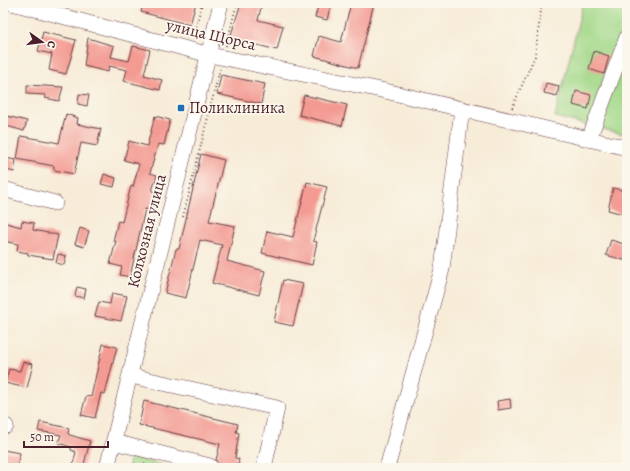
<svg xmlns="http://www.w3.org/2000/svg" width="630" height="471" viewBox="0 0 630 471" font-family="Alegreya,serif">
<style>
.green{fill:#a3d889;stroke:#767c5a}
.building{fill:#f39a92}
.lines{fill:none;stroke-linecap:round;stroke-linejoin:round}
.minor-casing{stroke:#643e45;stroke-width:16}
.path{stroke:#643e45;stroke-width:2;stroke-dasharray:1 3;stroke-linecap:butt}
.minor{stroke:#fff;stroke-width:15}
.poi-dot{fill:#1f6fb2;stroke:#fbf7ec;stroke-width:1.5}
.labels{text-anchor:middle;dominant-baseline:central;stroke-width:3.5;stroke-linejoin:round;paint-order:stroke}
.street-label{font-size:16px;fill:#4a1f2b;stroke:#fbf7ec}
.poi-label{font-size:16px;fill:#4a1f2b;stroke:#fbf7ec;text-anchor:start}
</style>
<rect width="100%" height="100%" fill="#fbf7ec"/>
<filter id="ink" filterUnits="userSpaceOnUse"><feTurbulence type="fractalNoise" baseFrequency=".025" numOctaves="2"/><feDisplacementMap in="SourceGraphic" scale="8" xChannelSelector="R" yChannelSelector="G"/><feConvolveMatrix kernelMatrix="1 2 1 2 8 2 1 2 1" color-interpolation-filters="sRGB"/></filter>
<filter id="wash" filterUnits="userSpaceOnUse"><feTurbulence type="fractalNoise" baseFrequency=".012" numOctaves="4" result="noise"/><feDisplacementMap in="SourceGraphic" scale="16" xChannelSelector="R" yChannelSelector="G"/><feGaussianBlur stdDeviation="0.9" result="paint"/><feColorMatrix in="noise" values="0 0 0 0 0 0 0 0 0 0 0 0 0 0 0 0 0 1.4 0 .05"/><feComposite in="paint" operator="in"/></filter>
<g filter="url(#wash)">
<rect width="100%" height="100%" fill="#f7ecd8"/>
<g class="green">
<polygon points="583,3 627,3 627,135 555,117"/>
<polygon points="131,457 173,468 128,468"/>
</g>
<g id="blocks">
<g class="building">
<polygon points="143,3 196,3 190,25 141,12"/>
<polygon points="241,3 262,3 258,20 283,26 277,50 230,38"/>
<polygon points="319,3 331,3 327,20 315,17"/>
<polygon points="351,3 374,3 358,68 314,56 319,36 341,42"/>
<polygon points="43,32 76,40 66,74 49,70 52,54 38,51"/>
<polygon points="88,38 114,46 111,57 129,61 133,46 150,50 144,75 162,80 160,90 124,81 127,70 109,66 108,72 84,66"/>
<polygon points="594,51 609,56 604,74 589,69"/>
<polygon points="221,75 265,84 261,104 217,94"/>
<polygon points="546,83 559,86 557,96 544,93"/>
<polygon points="27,85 63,87 59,101 45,98 46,95 27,94"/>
<polygon points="576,91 591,95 588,109 573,105"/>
<polygon points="79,94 89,95 87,106 78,104"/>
<polygon points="304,95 347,105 342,126 299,115"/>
<polygon points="66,114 78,118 77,124 101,129 97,146 81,143 74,174 54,170 54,166 17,159 21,136 59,143"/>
<polygon points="3,115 27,121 24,131 3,125"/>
<polygon points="155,116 170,120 164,145 158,144 150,173 157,175 152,191 155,192 151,210 145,209 130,277 120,275 122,267 110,264 116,241 113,241 118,221 122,222 131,186 133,187 139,164 124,160 129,141 147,146"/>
<polygon points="201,154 224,160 209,221 235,226 227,261 265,271 259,295 212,283 222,245 200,240 186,298 165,293 176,249 179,249"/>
<polygon points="5,158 16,160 14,172 3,169"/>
<polygon points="104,174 116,178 114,187 101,184"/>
<polygon points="307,182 327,187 313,241 317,242 312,265 262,253 267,231 293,237"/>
<polygon points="613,188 627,191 627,215 608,210"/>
<polygon points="22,221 34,223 33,230 58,235 53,259 28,255 28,253 17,251 18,244 3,241 3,222 21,227"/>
<polygon points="80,228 89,231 84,247 75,244"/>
<polygon points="611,240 627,245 627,261 606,255"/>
<polygon points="58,254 66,256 64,265 56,263"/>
<polygon points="283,280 303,284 293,326 274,322"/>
<polygon points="77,287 86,289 84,298 75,296"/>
<polygon points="112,293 127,296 121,321 95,316 99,302 110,304"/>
<polygon points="103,344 117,347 105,394 101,393 95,418 81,415 86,396 91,397"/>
<polygon points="23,362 33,364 27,388 5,383 9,369 20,371"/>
<polygon points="510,399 511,408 498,410 497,401"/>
<polygon points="144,401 238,424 236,432 239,433 235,458 239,459 237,468 218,468 216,460 220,444 139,425"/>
<polygon points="40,422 69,428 68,434 70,435 90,441 83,468 72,468 76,452 71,450 71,447 58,443 61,435 38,431"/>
<polygon points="3,450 20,453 17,466 3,464"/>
</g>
</g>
</g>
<g filter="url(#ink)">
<use href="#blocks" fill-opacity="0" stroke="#643e45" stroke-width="1"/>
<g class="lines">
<g class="minor-casing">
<g id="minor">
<polyline points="12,3 210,55 381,90 627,148"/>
<polyline points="589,139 627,37"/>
<polyline points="3,189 55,203"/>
<polyline points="131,376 277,408 264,468"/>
<polyline points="3,425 6,426"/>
<polyline points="114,442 210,466 209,468"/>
<polyline points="107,468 221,3"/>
<polyline points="387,468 442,269 462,109"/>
</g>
</g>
<g class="path">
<polyline points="195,38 194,35 202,3"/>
<polyline points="226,46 237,3"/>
<polyline points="512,108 535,56 542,3"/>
<polyline points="183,217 220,69"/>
<polyline points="144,463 146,468"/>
<polyline points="134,468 136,461"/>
</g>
<use href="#minor" class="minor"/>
</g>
</g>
<rect class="poi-dot" x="177" y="104" width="8" height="8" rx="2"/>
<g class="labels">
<g class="street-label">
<text transform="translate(211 35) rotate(13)">улица Щорса</text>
<text transform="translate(147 231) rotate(-76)">Колхозная улица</text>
</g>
<g class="poi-label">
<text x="189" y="108">Поликлиника</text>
</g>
</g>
<rect width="630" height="471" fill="none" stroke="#fbf7ec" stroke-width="16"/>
<g transform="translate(42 42) rotate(104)" stroke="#fbf7ec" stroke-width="3" paint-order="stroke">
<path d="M0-3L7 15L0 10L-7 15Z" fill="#4a1f2b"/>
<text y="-6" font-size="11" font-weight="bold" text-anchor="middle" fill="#4a1f2b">С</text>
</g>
<path d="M24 441v6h84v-6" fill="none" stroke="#4a1f2b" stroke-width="2"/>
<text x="30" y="441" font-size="12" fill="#4a1f2b" stroke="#fbf7ec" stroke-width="3" paint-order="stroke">50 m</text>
</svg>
